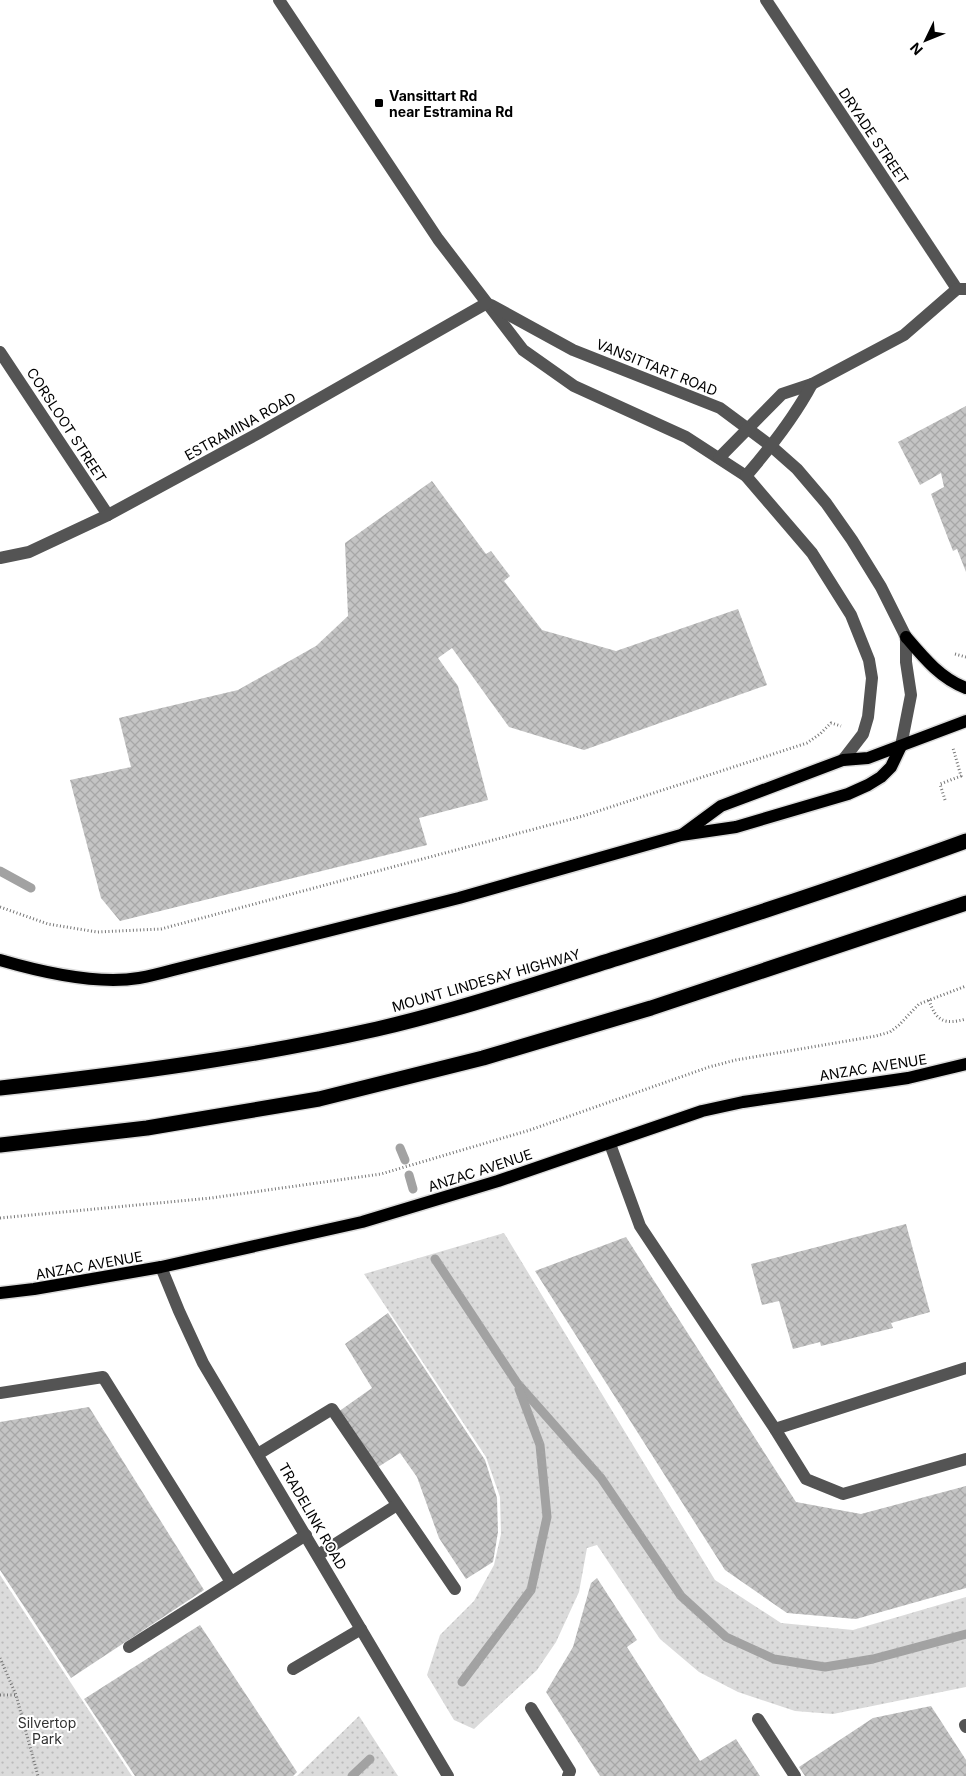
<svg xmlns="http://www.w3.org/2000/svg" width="966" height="1776" viewBox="0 0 966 1776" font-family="Inter,sans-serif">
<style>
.park{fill:url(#park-dots)}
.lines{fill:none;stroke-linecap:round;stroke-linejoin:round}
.stream{stroke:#a2a2a2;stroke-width:9}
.building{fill:url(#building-cross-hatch)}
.major-casing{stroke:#dbdbdb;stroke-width:15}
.highway-casing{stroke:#dbdbdb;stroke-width:18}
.path{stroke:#767676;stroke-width:3;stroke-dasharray:1 2.5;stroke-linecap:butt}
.minor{stroke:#545454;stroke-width:12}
.major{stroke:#000;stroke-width:12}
.highway{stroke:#000;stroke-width:15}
.poi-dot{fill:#000;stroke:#fff;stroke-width:2}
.labels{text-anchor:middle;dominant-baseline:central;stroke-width:4;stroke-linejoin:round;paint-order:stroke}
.poi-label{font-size:14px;font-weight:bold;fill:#000;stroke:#fff;text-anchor:start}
.street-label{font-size:14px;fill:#000;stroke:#fff}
.park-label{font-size:14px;fill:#323232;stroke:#fff}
</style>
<defs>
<pattern id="park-dots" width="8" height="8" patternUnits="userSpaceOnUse" patternTransform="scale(1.25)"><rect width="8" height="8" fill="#dbdbdb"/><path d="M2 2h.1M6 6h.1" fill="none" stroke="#bababa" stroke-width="1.8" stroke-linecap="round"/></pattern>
<pattern id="building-cross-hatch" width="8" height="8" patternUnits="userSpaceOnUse" patternTransform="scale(1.25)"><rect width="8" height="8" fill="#c4c4c4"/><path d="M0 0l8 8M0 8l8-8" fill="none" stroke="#a7a7a7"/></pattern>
</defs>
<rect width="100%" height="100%" fill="#fff"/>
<g class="park">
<polygon points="504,1233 715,1580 781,1623 853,1630 966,1597 966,1687 833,1714 795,1711 738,1692 699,1672 660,1639 597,1545 587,1548 579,1592 556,1642 537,1670 474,1729 454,1720 427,1675 440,1635 474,1601 494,1565 501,1534 500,1497 486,1457 364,1274"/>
<polygon points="0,1575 132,1776 0,1776"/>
<polygon points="359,1716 398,1776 297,1776"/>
</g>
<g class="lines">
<g class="stream">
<polyline points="0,871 31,888"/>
<polyline points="400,1148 405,1160"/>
<polyline points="409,1175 413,1189"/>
<polyline points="435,1259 517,1383 601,1478 681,1596 726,1637 774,1659 825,1667 873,1659 966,1634"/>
<polyline points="462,1682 531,1590 547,1517 540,1445 519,1389"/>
<polyline points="352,1776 370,1759"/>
</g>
</g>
<g class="building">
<polygon points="966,406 966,572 957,549 953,551 931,494 944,487 941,473 920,485 898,442"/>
<polygon points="432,481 486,554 491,551 510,576 504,581 542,630 616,651 738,609 767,685 584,750 509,727 452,648 438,658 458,686 488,800 419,818 427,845 120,921 101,898 70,780 131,767 119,718 238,690 316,646 348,616 345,543"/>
<polygon points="906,1224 930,1312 891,1323 893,1328 821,1346 820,1342 793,1349 779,1301 762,1305 751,1264"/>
<polygon points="626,1237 796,1502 861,1514 966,1486 966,1588 856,1619 787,1613 725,1570 535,1271"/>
<polygon points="388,1313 485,1460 497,1498 498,1532 493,1562 466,1579 439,1538 417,1477 400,1453 375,1469 338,1412 372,1388 345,1344"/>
<polygon points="89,1407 204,1590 71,1678 0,1570 0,1422"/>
<polygon points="597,1578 637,1640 627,1647 700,1761 736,1739 760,1776 600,1776 546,1692 573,1647 591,1583"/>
<polygon points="200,1625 297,1772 293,1776 135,1776 84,1699"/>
<polygon points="931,1706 966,1760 966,1776 805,1776 799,1767 873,1718"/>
</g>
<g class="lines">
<g class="major-casing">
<g id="major">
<path d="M906,637C923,657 941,679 966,688"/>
<polyline points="683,834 721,806 843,760 868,758 966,721"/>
<path d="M0,960C41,972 96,985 139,978C150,976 162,973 173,970L459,898L681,835L736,827L848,794L868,785L881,777L891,767L901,746"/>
<polyline points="0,1293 34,1289 161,1267 362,1222 498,1181 702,1111 743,1102 908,1078 966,1064"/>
</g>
</g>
<g class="highway-casing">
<g id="highway">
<path d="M0,1088C127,1074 253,1057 377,1029C459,1010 538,983 618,958C735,921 851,883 966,841"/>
<polyline points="0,1145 147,1128 319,1099 483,1058 651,1008 966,903"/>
</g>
</g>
<g class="path">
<polyline points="955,654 966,657"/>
<polyline points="945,800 940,784 961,776 953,748"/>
<polyline points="0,907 48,924 97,932 161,929 583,816 807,743 820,734 831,723 841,726"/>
<path d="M929,1000C936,1021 944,1025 966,1019"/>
<polyline points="0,1218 211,1198 381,1174 530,1130 709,1067 736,1060 876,1036 890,1032 899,1025 919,1004 966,986"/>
<polyline points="0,1658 16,1695 38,1776"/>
<polyline points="0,1695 16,1695"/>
</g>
<g class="minor">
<polyline points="279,0 438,239 523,350 574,386 686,437 746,476 812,553 851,615 869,660 872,678 868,717 863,734 843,760"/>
<polyline points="766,0 957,289"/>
<polyline points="491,305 573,350 720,408 771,446 797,469 826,503 852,540 881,587 906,637 906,662 911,695 901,746"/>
<polyline points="0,352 108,515"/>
<polyline points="719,458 782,394 812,384 904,335 957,289 966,289"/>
<path d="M746,476C771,447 794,418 812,384"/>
<polyline points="0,558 29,552 108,515 259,433 487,303"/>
<polyline points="610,1144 640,1226 775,1429 806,1479 843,1494 966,1459"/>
<polyline points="161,1267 179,1311 203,1363 448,1776"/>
<polyline points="0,1393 103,1377 231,1582"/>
<polyline points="775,1429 966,1368"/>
<polyline points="258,1454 332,1409 455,1589"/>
<polyline points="318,1555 397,1505"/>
<polyline points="129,1647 306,1535"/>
<polyline points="293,1669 361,1629"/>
<polyline points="531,1708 570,1771 568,1776"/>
<polyline points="758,1719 795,1776"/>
<polyline points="965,1725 966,1727"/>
</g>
<use href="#major" class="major"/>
<use href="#highway" class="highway"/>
</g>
<rect class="poi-dot" x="374" y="98" width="10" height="10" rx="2.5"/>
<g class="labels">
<g class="poi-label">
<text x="389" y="95">Vansittart Rd<tspan x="389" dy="16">near Estramina Rd</tspan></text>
</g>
<g class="street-label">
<text transform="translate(874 136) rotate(56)">DRYADE STREET</text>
<text transform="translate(657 367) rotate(22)">VANSITTART ROAD</text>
<text transform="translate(67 425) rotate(57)">CORSLOOT STREET</text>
<text transform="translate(240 426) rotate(-29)">ESTRAMINA ROAD</text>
<text transform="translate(486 980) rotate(-16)">MOUNT LINDESAY HIGHWAY</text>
<text transform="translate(873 1067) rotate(-9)">ANZAC AVENUE</text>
<text transform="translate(480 1170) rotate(-18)">ANZAC AVENUE</text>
<text transform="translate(89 1265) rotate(-10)">ANZAC AVENUE</text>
<text transform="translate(313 1516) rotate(60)">TRADELINK ROAD</text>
</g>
<g class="park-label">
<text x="47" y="1722">Silvertop<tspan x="47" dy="16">Park</tspan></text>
</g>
</g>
<g transform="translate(926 40) rotate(227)" stroke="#ffffff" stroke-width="4" paint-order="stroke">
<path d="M0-4L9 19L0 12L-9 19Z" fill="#000000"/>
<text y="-8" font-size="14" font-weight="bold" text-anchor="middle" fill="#000000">N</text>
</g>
</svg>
